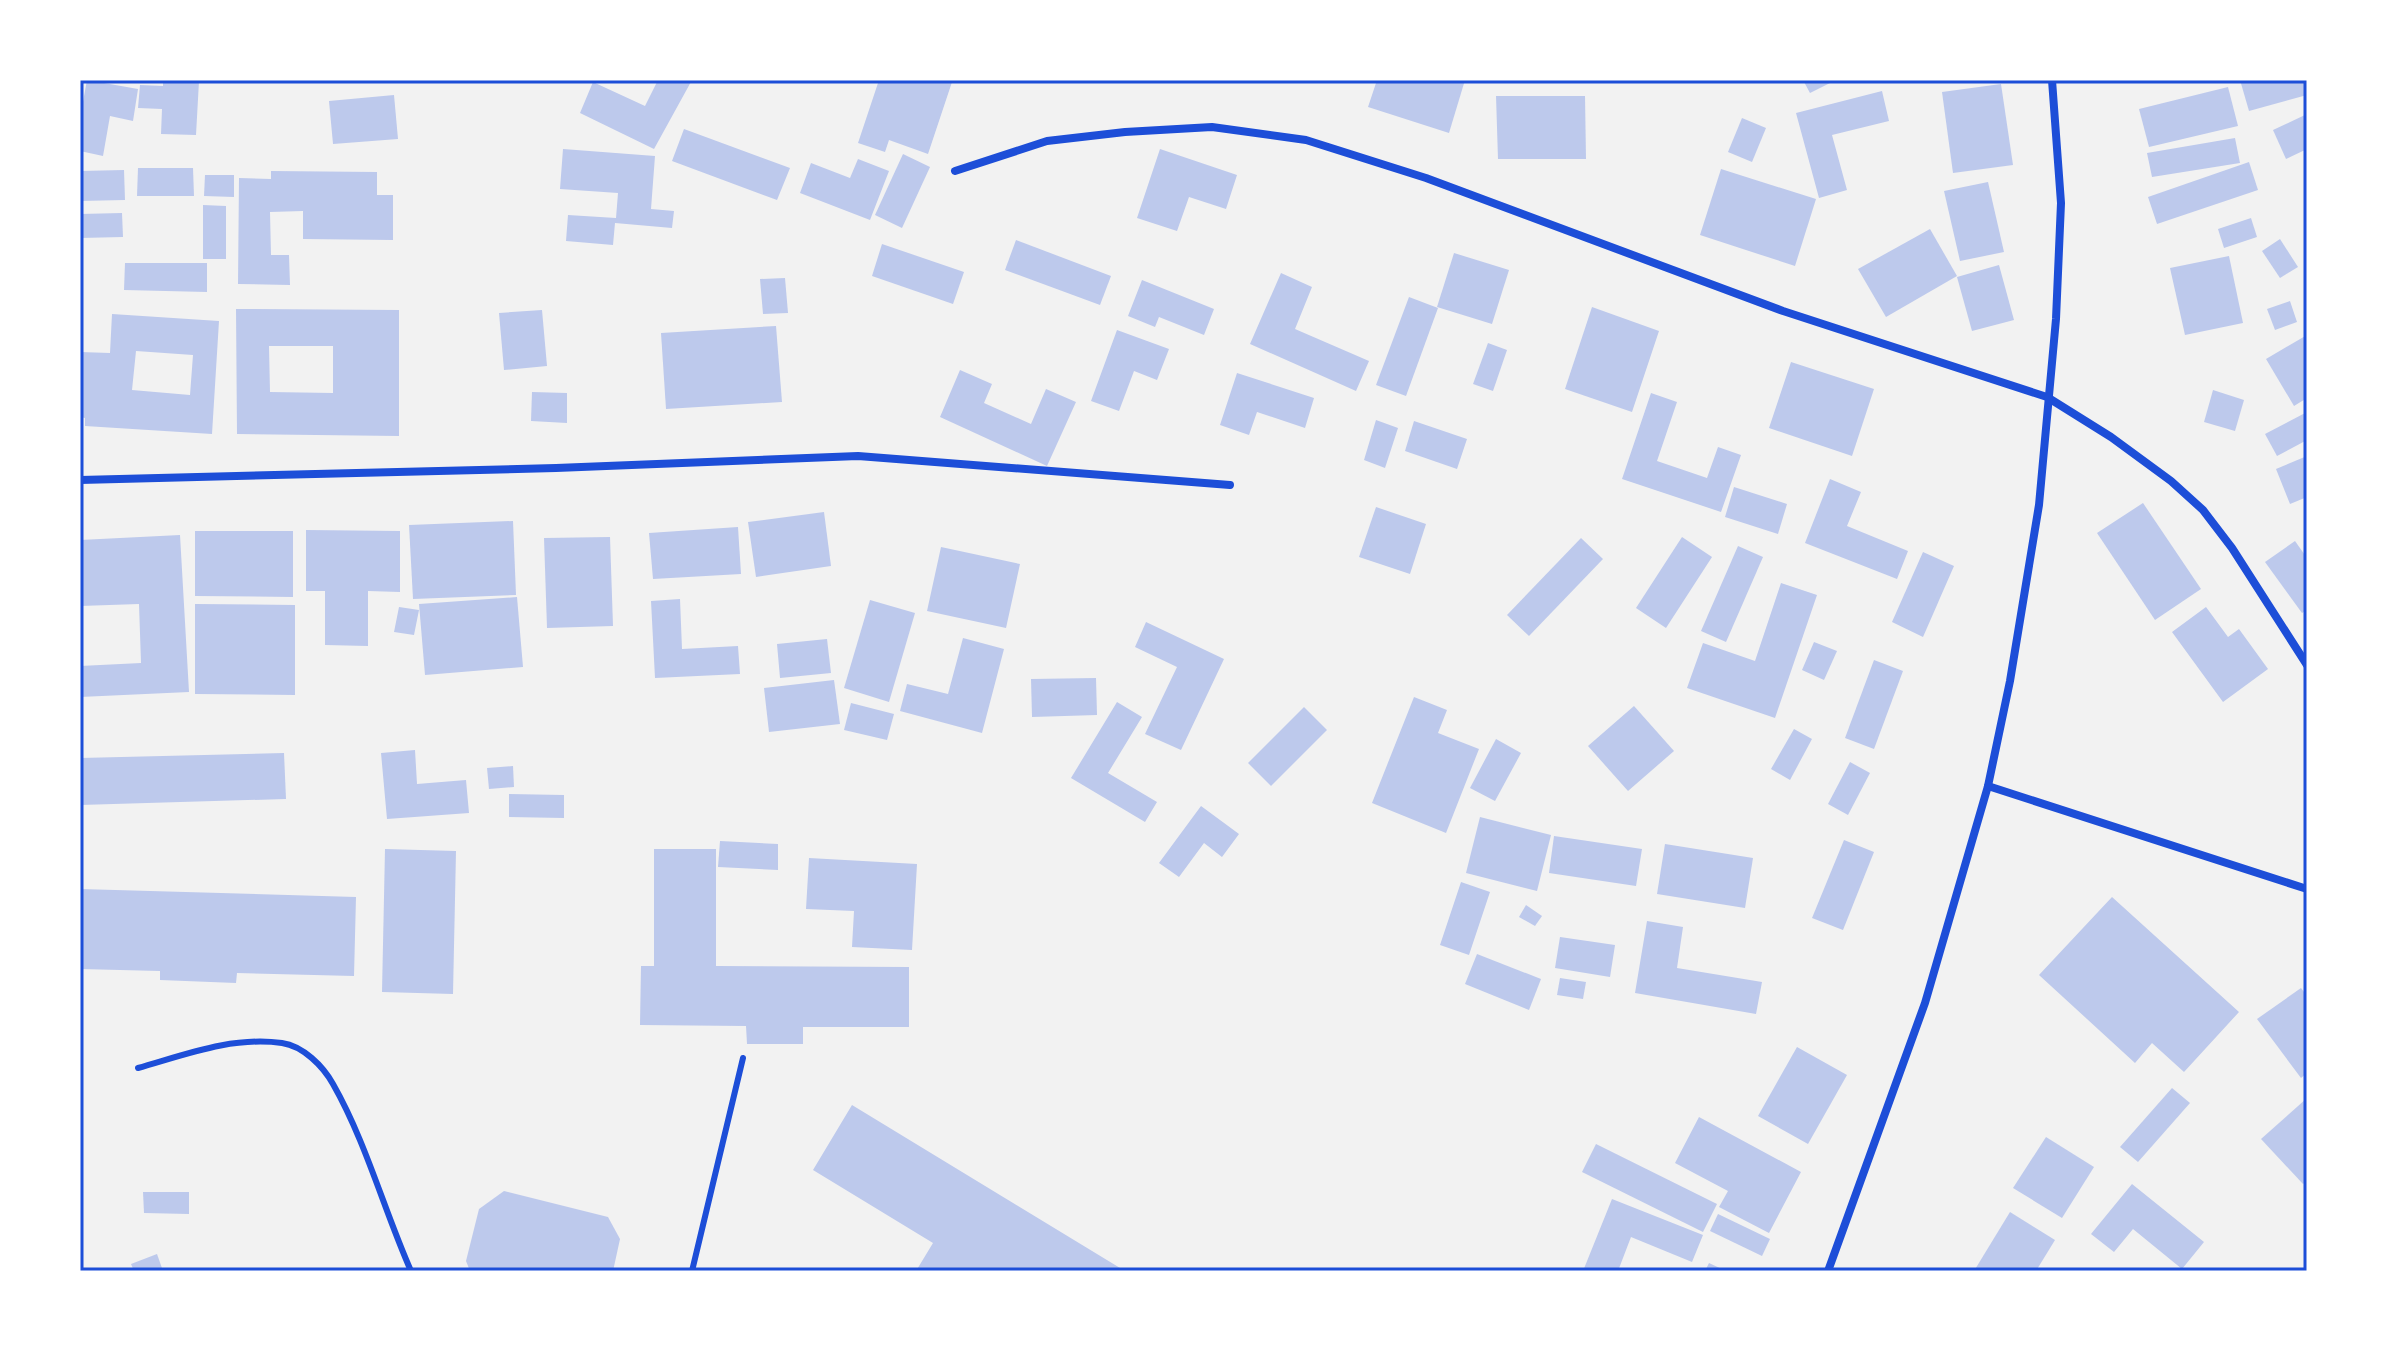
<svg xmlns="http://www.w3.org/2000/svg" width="2387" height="1351" viewBox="0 0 2387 1351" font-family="'Space Grotesk',sans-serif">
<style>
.building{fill:#bdc9ec;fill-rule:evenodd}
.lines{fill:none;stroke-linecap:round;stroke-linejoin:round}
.service{stroke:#1d4ed8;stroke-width:6}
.minor{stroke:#1d4ed8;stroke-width:8}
.neatline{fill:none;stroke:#1d4ed8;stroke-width:3}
</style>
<rect width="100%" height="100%" fill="#f2f2f2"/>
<g class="building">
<polygon points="87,80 138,89 133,121 110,116 103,156 80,151 80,118"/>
<polygon points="163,80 199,81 196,135 161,134 162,109 138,108 140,85 163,86"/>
<polygon points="658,80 692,80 654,149 580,113 593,82 645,106"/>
<polygon points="879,80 952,82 928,154 889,140 885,152 858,143"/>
<polygon points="1377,80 1465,80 1449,133 1368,107"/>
<polygon points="1803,80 1836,80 1810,93"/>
<polygon points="2240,80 2305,80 2307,95 2249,111"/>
<polygon points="2001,84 2013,165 1953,173 1942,92"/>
<polygon points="2228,87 2238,126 2149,147 2139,109"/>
<polygon points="1882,91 1889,121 1832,135 1847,190 1819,198 1796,113"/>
<polygon points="394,95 398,139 333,144 329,101"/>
<polygon points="1496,96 1585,96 1586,159 1498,159"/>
<polygon points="2307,114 2307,149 2286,159 2273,130"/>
<polygon points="1742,118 1766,128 1752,162 1728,152"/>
<polygon points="684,129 790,168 777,200 672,161"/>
<polygon points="2235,138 2240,163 2152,177 2147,153"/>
<polygon points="563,149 655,156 651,209 674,211 672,228 615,223 613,245 566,241 568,215 616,218 618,193 560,189"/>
<polygon points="1160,149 1237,175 1226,209 1189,197 1177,231 1137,218"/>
<polygon points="903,154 930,167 902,228 875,215"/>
<polygon points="858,159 889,171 870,220 800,193 811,163 850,178"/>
<polygon points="2249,162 2258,190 2157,224 2148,197"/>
<polygon points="138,168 193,168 194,196 137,196"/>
<polygon points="1721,169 1816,199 1795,266 1700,235"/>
<polygon points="124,170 125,200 80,201 80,171"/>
<polygon points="271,171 377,172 377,195 393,195 393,240 303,239 303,211 270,212 271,255 289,255 290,285 238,284 239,178 271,179"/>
<polygon points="205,175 234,175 234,197 204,196"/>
<polygon points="1988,182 2004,252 1960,261 1944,191"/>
<polygon points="203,205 226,206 226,259 203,259"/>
<polygon points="122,213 123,237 80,238 80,214"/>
<polygon points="2251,218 2257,237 2224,248 2218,229"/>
<polygon points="1930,229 1957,276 1886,317 1858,269"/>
<polygon points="2280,239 2298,267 2280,278 2262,251"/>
<polygon points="1016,240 1111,276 1100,305 1005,270"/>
<polygon points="882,244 964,272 953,304 872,276"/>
<polygon points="1454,253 1509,270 1492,324 1437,307"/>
<polygon points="2229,256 2243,323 2185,335 2170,268"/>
<polygon points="125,263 207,263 207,292 124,290"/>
<polygon points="1999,265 2014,320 1972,331 1957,277"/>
<polygon points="1281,273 1312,287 1295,329 1369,361 1356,391 1250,344"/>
<polygon points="785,278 788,313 763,314 760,279"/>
<polygon points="1142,280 1214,309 1204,335 1159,317 1155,327 1128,316"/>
<polygon points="1409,297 1438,308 1406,396 1376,385"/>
<polygon points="2290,301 2297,322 2275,330 2267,309"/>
<polygon points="1592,307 1659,331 1632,412 1565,389"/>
<path d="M236,309L399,310V436L237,434ZM269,346H333V393L270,392Z"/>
<polygon points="542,310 547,366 504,370 499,313"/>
<path d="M112,314L219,321L212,434L85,426V418L80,417V352L110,353ZM136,351L193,355L190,395L132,390Z"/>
<polygon points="776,326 782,402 666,409 661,333"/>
<polygon points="1117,330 1169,349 1157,380 1134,371 1119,411 1091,401"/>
<polygon points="2307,335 2307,398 2294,406 2266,359"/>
<polygon points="1488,343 1507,350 1493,391 1473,384"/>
<polygon points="1791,362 1874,389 1852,456 1769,428"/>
<polygon points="960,370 992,384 984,403 1031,424 1046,389 1076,402 1047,466 940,417"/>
<polygon points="1237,373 1314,398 1305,428 1257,412 1249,435 1220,425"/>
<polygon points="2213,390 2244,400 2235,431 2204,422"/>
<polygon points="532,392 567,393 567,423 531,421"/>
<polygon points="1651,393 1677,402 1657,461 1707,478 1718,447 1741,455 1721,512 1622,479"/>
<polygon points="2307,412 2307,440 2277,456 2265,434"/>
<polygon points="1376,420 1398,428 1385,468 1364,460"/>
<polygon points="1414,421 1467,439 1457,469 1405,451"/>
<polygon points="2307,456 2307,497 2290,504 2276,469"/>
<polygon points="1830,479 1861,492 1847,526 1908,551 1897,579 1805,543"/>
<polygon points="1734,487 1787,504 1778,534 1725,517"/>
<polygon points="2143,503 2201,589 2155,620 2097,533"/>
<polygon points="1376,507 1426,524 1410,574 1359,557"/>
<polygon points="824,512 831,566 756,577 748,522"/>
<polygon points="513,521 516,595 413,599 409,525"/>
<polygon points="738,527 741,574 653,579 649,533"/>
<polygon points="306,530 400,531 400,592 368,591 368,646 325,645 325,591 306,591"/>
<polygon points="195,531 293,531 293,597 195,596"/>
<polygon points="180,535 189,692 80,697 80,666 141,663 139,604 80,606 80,540"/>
<polygon points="610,537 613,626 547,628 544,538"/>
<polygon points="1682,537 1712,557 1666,628 1636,608"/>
<polygon points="1581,538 1603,559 1529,636 1507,615"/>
<polygon points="2295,541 2307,558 2307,610 2302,613 2265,562"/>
<polygon points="1738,546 1763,557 1726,642 1701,631"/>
<polygon points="941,547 1020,564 1006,628 927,611"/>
<polygon points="1923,552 1954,566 1923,637 1892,622"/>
<polygon points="1781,583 1817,595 1775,718 1687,688 1703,643 1755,661"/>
<polygon points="517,597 523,667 425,675 419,604"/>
<polygon points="680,599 682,649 738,646 740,674 655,678 651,601"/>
<polygon points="870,600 915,613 889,702 844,688"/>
<polygon points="195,604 295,605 295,695 195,694"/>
<polygon points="399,607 419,610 414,635 394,632"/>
<polygon points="2206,607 2228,637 2239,629 2268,669 2223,702 2172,632"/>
<polygon points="1146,622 1224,659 1181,750 1145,734 1177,667 1135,647"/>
<polygon points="963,638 1004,649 982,733 900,711 907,684 948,694"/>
<polygon points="827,639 831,673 780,678 777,644"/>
<polygon points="1814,642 1837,651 1824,680 1802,670"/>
<polygon points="1874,660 1903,671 1874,749 1845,738"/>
<polygon points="1096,678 1097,715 1032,717 1031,679"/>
<polygon points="834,680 840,724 769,732 764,688"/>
<polygon points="1414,697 1447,710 1438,733 1479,749 1446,833 1372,803"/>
<polygon points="1117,702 1142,717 1108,773 1157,802 1145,822 1071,778"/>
<polygon points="851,703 894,714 887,740 844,730"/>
<polygon points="1634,706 1674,751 1628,791 1588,746"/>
<polygon points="1304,707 1327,730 1271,786 1248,763"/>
<polygon points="1794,729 1812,739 1790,780 1771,769"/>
<polygon points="1496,739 1521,753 1495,801 1470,788"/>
<polygon points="415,750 417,784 466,780 469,813 387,819 381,753"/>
<polygon points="284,753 286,799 80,805 80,758"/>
<polygon points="1850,762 1870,773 1848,815 1828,804"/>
<polygon points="513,766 514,787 489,789 487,768"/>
<polygon points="509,794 564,795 564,818 509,817"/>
<polygon points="1201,806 1239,834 1222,857 1204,843 1179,877 1159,863"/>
<polygon points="1480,817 1551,835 1537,891 1466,873"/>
<polygon points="1554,836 1642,849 1636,886 1549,873"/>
<polygon points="1844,840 1874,852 1843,930 1812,918"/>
<polygon points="720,841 778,844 778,870 718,867"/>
<polygon points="1665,844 1753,858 1745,908 1657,894"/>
<polygon points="385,849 456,851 453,994 382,992"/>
<polygon points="654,849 716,849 716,966 909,967 909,1027 803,1027 803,1044 747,1044 746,1026 640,1025 641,966 654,966"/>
<polygon points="809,858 917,864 912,950 852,947 854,911 806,909"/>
<polygon points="1461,882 1490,892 1469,955 1440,945"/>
<polygon points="80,889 356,897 354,976 237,973 236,983 160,980 160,971 80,969"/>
<polygon points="2112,897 2239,1012 2184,1072 2152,1043 2135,1063 2039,975"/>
<polygon points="1526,905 1542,916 1535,926 1519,917"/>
<polygon points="1647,921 1683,927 1677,968 1762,982 1756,1014 1635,993"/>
<polygon points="1560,937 1615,945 1610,977 1555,968"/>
<polygon points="1477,954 1541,979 1529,1010 1465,984"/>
<polygon points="1560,978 1586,982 1583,999 1557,995"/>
<polygon points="2301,988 2307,996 2307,1073 2301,1078 2257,1019"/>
<polygon points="1797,1047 1847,1075 1808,1144 1758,1116"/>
<polygon points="2172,1088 2190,1103 2138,1162 2120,1147"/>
<polygon points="2307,1098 2307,1181 2303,1184 2261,1139"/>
<polygon points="852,1105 1125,1271 916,1271 933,1243 813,1170"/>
<polygon points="1699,1117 1801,1172 1769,1233 1719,1207 1728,1191 1675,1163"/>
<polygon points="2046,1137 2094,1167 2062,1218 2013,1188"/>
<polygon points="1596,1144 1717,1204 1703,1232 1582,1172"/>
<polygon points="2132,1184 2204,1242 2182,1269 2133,1229 2114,1252 2091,1234"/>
<polygon points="504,1191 608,1217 620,1239 613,1271 470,1271 466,1261 479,1209"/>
<polygon points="143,1192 189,1192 189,1214 144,1213"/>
<polygon points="1612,1199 1703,1235 1692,1262 1631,1237 1618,1271 1583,1271"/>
<polygon points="2010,1212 2055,1240 2036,1271 1974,1271"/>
<polygon points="1718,1214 1770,1239 1762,1256 1710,1231"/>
<polygon points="157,1254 163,1271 134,1271 131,1264"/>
<polygon points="1709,1263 1726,1271 1705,1271"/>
</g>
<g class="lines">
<g class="service">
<path d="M138,1068C184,1055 232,1036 282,1043C303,1046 323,1066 333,1084C366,1142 384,1210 411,1271"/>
<polyline points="692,1271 743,1058"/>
</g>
<g class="minor">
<polyline points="955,171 1047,141 1125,132 1212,127 1306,140 1426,178 1783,311 2047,397 2111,437 2171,481 2203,510 2232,548 2307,665"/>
<polyline points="80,480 556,468 858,456 1230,485"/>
<polyline points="1988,786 2307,889"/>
<polyline points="1828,1271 1925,1003 1988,786 2010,681 2039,505 2056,319 2061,203 2052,80"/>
</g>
</g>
<rect width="2387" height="1351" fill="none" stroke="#ffffff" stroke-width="164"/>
<rect x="82" y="82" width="2223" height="1187" class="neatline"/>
</svg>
